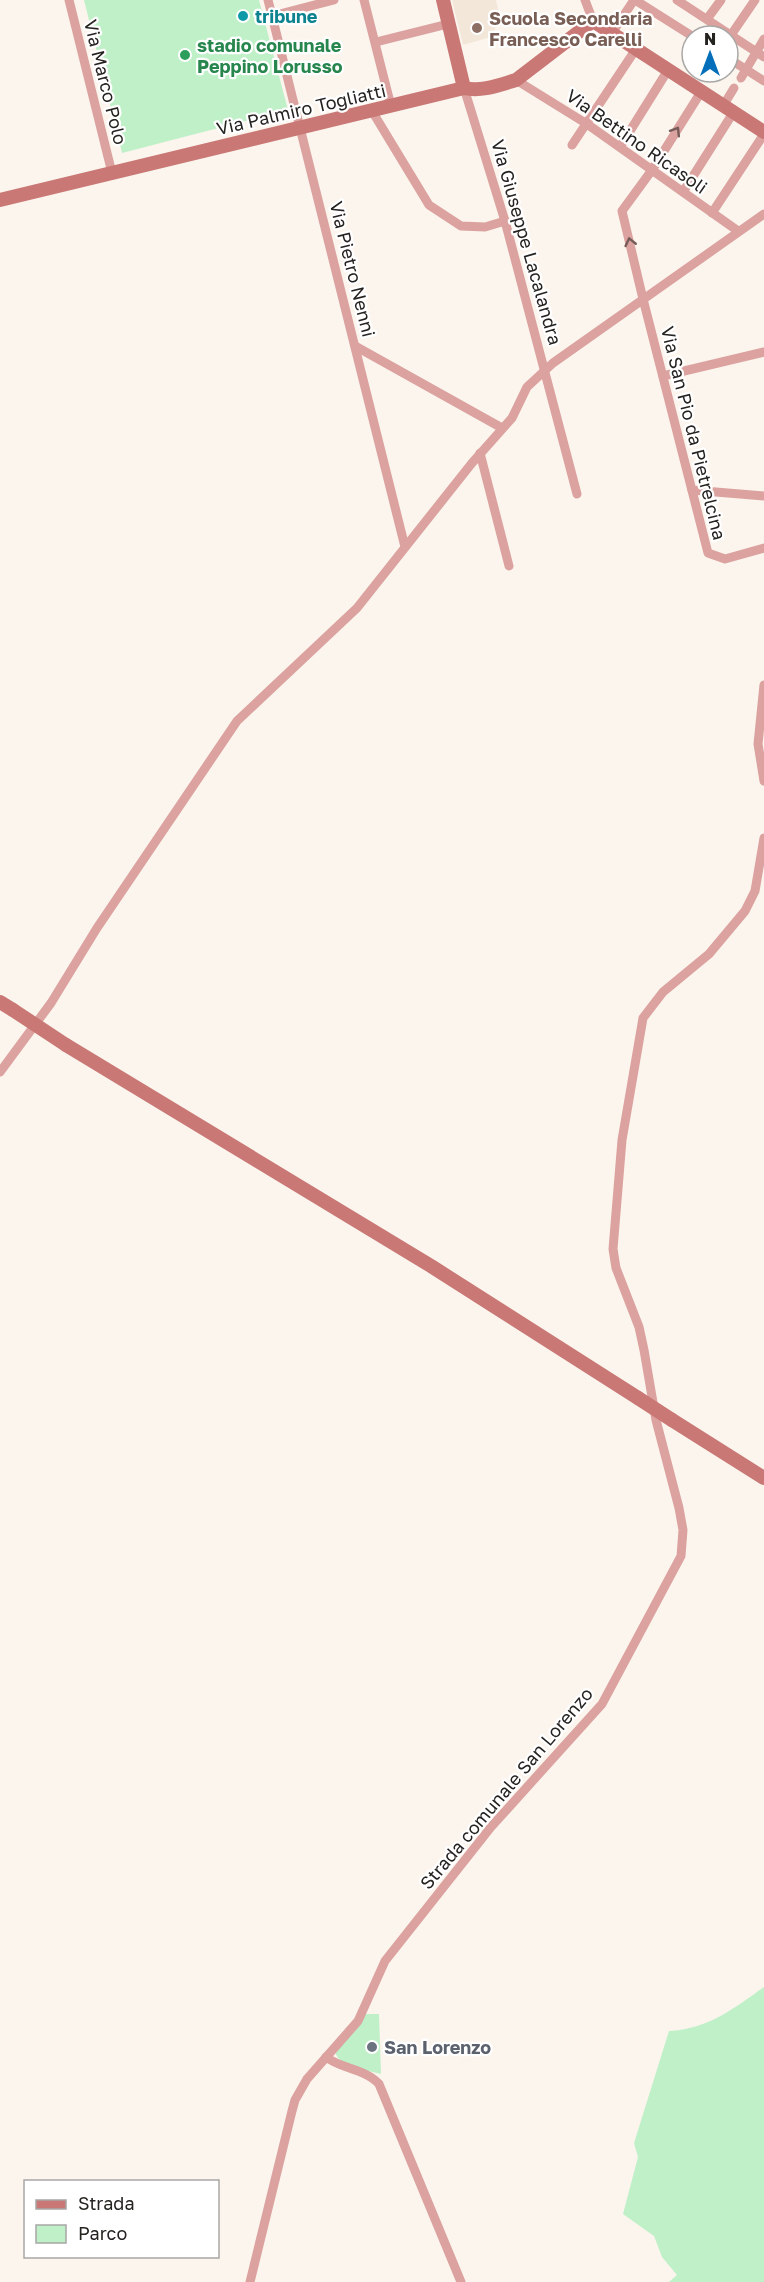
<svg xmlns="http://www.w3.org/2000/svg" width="764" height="2282" viewBox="0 0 764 2282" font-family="'Golos Text',sans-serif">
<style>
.built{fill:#f3e7da}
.green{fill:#bff0c8}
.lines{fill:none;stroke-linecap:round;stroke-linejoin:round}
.street{stroke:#dba29f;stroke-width:9}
.secondary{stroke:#c97875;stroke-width:14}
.secondary-bridge{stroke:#c97875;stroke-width:14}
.oneway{stroke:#775c59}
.culture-dot{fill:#0f9aa8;stroke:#fff;stroke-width:2}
.education-dot{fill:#8d6e63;stroke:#fff;stroke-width:2}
.leisure-dot{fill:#2e9e5b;stroke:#fff;stroke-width:2}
.worship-dot{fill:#6b7280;stroke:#fff;stroke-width:2}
.labels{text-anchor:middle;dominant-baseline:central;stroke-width:4.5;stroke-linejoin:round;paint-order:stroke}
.culture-label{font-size:18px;font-weight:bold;fill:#0d838f;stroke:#fff;text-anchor:start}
.education-label{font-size:18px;font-weight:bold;fill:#785e54;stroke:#fff;text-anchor:start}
.leisure-label{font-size:18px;font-weight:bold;fill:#27864d;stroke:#fff;text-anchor:start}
.street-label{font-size:18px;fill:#252320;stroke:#fff}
.worship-label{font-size:18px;font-weight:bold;fill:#5b616d;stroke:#fff;text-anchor:start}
</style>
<rect width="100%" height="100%" fill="#fcf5ee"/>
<polygon class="built" points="452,0 496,0 500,19 491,37 463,45"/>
<g class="green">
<polygon points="84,0 259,0 288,110 122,153"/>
<path d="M764,1987V2282H669L677,2275L662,2257L654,2236L623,2214L638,2157L634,2143L669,2031C708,2029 733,2009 764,1987Z"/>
<path d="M365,2014H379L381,2074C366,2070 340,2068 335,2052Z"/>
</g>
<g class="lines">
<g class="street">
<polyline points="69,0 112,173"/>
<polyline points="268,0 405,547"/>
<polyline points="364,0 391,106"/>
<polyline points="585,0 593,21"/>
<polyline points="635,0 692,36"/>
<polyline points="677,0 764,57"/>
<polyline points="272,16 334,0"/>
<polyline points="707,19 721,0"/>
<polyline points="612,33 634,0"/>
<polyline points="731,35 755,0"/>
<polyline points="376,42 448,24"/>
<polyline points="728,58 764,81"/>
<polyline points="741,78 764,39"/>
<polyline points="516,80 587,124 738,231"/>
<polyline points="464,88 505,221 577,494"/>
<polyline points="701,92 652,170 622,211 643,299 708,553 725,559 764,548"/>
<polyline points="723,106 734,88"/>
<polyline points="372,111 429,205 461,226 485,227 505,221"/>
<polyline points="572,145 636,49"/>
<polyline points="620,147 668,70"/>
<polyline points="683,192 733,113"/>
<polyline points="712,213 764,134"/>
<polyline points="355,346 502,428"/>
<polyline points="663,376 764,352"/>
<polyline points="480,453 509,566"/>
<polyline points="692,490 764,496"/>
<polyline points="764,685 758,744 764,781"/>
<polyline points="0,1072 51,1003 97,928 237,721 357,608 472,463 512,418 527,387 553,363 764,214"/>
<path d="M326,2057C341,2069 366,2069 379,2084L461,2282"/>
<polyline points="250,2282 292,2111 295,2100 307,2079 358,2021 385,1961 491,1827 602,1704 681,1556 683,1530 679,1508 656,1420 644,1350 639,1327 616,1268 613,1249 622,1140 643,1018 663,992 709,954 745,911 755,891 764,838"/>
</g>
<g class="secondary">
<polyline points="443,0 464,88"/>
<path d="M0,200L464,88C482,92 499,85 516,80L593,21L764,132"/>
<polyline points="0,1002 13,1010"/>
<polyline points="66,1045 431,1266 638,1398"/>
<polyline points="672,1420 764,1478"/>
</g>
<g class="secondary-bridge">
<polyline points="13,1010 66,1045"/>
<polyline points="638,1398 672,1420"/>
</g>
</g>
<defs><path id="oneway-chevron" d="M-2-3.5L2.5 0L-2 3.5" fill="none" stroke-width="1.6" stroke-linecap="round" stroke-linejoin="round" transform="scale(1.5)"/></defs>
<g class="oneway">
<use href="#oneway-chevron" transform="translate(676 131) rotate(-58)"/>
<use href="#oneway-chevron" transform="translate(630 242) rotate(-103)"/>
</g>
<circle class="culture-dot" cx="243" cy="16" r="6"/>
<circle class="education-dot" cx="477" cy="28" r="6"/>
<circle class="leisure-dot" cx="185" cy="55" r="6"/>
<circle class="worship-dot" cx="372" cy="2047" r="6"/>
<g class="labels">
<g class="culture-label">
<text x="255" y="16">tribune</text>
</g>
<g class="education-label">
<text x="489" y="18">Scuola Secondaria<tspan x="489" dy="21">Francesco Carelli</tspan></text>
</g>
<g class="leisure-label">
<text x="197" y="45">stadio comunale<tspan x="197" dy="21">Peppino Lorusso</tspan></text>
</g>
<g class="street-label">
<text transform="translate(106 82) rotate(76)">Via Marco Polo</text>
<text transform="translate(301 109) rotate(-13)">Via Palmiro Togliatti</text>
<text transform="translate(637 141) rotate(35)">Via Bettino Ricasoli</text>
<text transform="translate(527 242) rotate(74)">Via Giuseppe Lacalandra</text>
<text transform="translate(353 269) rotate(76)">Via Pietro Nenni</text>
<text transform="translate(694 433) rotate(76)">Via San Pio da Pietrelcina</text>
<text transform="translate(506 1788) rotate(-50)">Strada comunale San Lorenzo</text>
</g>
<g class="worship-label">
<text x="384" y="2047">San Lorenzo</text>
</g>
</g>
<rect x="24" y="2180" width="195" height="78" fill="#ffffff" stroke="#a8a7a6" stroke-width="1.5"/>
<rect x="36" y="2200" width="30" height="9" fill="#c97875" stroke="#a8a7a6" stroke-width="1.5"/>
<text x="78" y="2210" font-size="18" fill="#252320">Strada</text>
<rect x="36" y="2225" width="30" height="18" fill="#bff0c8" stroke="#a8a7a6" stroke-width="1.5"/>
<text x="78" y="2240" font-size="18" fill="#252320">Parco</text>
<g transform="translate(710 54)"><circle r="28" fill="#ffffff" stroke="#a8a7a6" stroke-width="1.5"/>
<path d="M0-4.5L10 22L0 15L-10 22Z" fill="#036eb9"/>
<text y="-9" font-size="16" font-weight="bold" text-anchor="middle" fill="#252320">N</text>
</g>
</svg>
